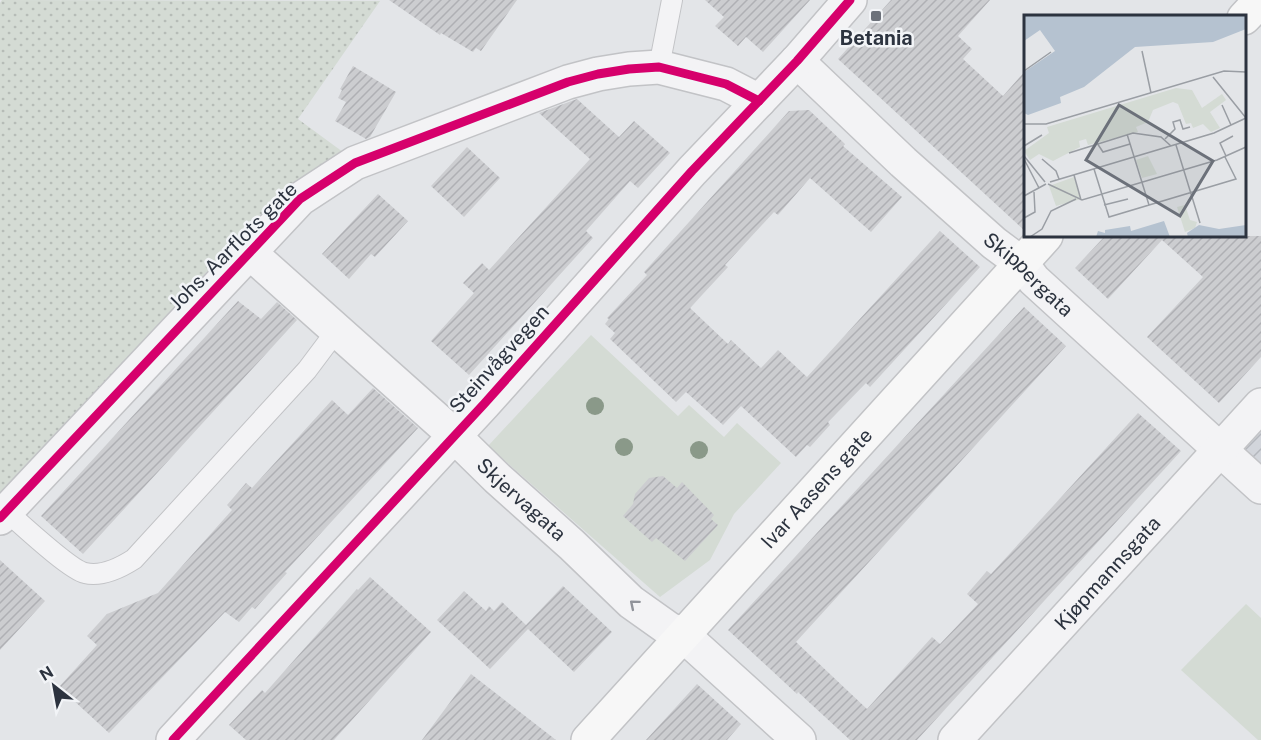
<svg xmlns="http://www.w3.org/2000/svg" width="1261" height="740" viewBox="0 0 1261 740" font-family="'Public Sans',sans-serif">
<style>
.industrial{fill:url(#industrial-furrows)}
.green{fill:#d4dbd4}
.park{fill:url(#park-dots)}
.building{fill:url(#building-hatch)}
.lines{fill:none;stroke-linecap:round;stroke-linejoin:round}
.service-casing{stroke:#c2c3c6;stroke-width:22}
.minor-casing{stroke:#c2c3c6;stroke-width:36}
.secondary-casing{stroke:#c2c3c6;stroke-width:36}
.service{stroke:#f3f3f5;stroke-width:20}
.minor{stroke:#f3f3f5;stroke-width:33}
.secondary{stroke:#f7f7f7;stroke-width:33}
.cycleway-casing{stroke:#f2f4f7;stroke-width:13}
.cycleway{stroke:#d6006c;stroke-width:9}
.tree{fill:#8a9989}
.oneway{stroke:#90939a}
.poi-dot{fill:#6c717a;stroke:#f2f4f7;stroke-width:2}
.labels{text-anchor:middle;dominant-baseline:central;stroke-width:5;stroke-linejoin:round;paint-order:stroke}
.poi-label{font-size:20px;font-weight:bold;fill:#2c333f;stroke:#f2f4f7}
.street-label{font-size:20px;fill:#2c333f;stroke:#f2f4f7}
.inset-road{fill:none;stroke:#9a9ea4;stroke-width:1.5}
.view{fill:#6c717a;fill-opacity:0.15;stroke:#6c717a;stroke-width:3}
.inset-edge{fill:none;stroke:#2c333f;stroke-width:3}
</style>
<defs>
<pattern id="industrial-furrows" width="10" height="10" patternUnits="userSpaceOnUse" patternTransform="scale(1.5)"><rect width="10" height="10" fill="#d2d5db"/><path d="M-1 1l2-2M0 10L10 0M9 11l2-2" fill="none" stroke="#b4b7bd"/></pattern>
<pattern id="park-dots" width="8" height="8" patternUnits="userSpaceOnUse" patternTransform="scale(1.5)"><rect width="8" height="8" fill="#d4dbd4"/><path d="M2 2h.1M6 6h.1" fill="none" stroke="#b6bcb7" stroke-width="1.8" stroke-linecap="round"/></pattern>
<pattern id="building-hatch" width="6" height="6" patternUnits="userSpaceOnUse" patternTransform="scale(1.5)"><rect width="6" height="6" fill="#cccdd0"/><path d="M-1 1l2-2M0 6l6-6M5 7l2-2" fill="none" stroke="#afb0b4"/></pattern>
</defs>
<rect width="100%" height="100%" fill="#e3e5e8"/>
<polygon class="industrial" points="1261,407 1261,486 1220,450"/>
<g class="green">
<polygon points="591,335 678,416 689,405 724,437 737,423 781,463 734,514 710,560 660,597 488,446"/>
<polygon points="1246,604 1261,618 1261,740 1258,740 1181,670"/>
</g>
<polygon class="park" points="2,0 380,1 298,119 347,155 288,188 242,233 0,500 0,3"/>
<g class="building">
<polygon points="389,0 517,0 481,51 476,48 473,52 441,33 440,35"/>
<polygon points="705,0 810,0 763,52 746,37 738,46 715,26 724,17"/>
<polygon points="891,0 990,0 958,36 972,49 963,59 1003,96 1026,70 1025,231 838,59"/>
<polygon points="353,66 396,92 370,137 366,139 335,121 346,102 338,98 342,90 340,89"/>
<polygon points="577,99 619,137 634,121 670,153 638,188 630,181 586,231 593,238 469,375 431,341 474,293 463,283 482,263 489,270 590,159 539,113"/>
<polygon points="809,110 845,144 843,146 902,197 871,232 810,178 778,215 774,212 725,265 728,267 690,308 728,344 731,340 761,368 778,350 807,377 940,231 980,267 870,387 866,383 828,422 830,425 810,447 807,445 796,457 741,406 723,425 686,392 676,402 610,339 615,333 605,324 609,319 607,318 647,275 644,272 789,111"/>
<polygon points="467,147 500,178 464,217 431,186"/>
<polygon points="378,194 408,221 375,257 371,254 349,279 322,254"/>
<polygon points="1105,236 1261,236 1261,357 1219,403 1147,337 1203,277 1162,240 1108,299 1075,268"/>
<polygon points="238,301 261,319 277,302 297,320 83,554 41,516"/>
<polygon points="1024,307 1066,346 796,642 867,709 932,637 940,644 978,604 967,594 987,571 991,574 1138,413 1181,451 917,740 850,740 798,692 797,694 728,630"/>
<polygon points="373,388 418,428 285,572 287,573 255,609 252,607 239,622 225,612 109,733 59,687 97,645 87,636 107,614 158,593 232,510 227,505 246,483 252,488 332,400 348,415"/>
<polygon points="663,476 677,488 682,482 714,515 711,519 718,525 685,561 656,538 652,542 623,516 633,504 635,494 649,478"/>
<polygon points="0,560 45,601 0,650"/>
<polygon points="370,577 431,632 334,740 246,740 229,725 262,690 265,693 357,589 358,590"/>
<polygon points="563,586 612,632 574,672 528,629 490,669 437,620 464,591 486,611 489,606 494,611 502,602 526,625"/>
<polygon points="471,674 556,740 422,740"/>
<polygon points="697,684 741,724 727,740 646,740"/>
</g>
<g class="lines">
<g class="service-casing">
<g id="service">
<polyline points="659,67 672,0"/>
<path d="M6,511C21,524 70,570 85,573C102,577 120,568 134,559L307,370L337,330"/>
</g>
</g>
<g class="minor-casing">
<g id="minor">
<path id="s1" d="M797,61L903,162L994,243L1021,263L1034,280L1261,487"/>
<path id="s2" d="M249,252L443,425L497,478L572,545L631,602L669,629L683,635L799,740"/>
<polyline points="0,518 300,199 355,163 568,82 598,74 629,69 659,67 726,84 759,101"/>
<polyline points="173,740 484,404 692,171 797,61 850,0"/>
<path id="s3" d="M955,740L1261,405"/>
</g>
</g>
<g class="secondary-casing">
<g id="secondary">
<polyline points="1244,18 1261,0"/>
<path id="s4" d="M588,740L1046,236"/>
</g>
</g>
<use href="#service" class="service"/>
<use href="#minor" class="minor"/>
<use href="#secondary" class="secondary"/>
<g class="cycleway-casing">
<g id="cycleway">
<polyline points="0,518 300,199 355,163 568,82 598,74 629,69 659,67 726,84 759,101"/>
<polyline points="173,740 484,404 692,171 797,61 850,0"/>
</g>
</g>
<use href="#cycleway" class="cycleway"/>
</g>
<g class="tree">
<circle cx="595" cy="406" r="9"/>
<circle cx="624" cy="447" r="9"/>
<circle cx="699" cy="450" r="9"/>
</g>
<defs><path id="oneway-chevron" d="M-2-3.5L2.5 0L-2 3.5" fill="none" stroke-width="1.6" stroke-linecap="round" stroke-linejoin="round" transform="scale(1.5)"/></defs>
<use class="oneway" href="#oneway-chevron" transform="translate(634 604) rotate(-140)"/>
<rect class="poi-dot" x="870" y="10" width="12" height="12" rx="3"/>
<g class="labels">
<g class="poi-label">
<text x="876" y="38">Betania</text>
</g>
<g class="street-label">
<text transform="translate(233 246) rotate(-45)">Johs. Aarflots gate</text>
<text stroke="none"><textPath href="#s1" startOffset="315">Skippergata</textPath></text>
<text transform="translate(499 359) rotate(-48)">Steinvågvegen</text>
<text stroke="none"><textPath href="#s4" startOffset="340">Ivar Aasens gate</textPath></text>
<text stroke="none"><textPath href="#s2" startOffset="368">Skjervagata</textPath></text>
<text stroke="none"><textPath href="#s3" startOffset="226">Kjøpmannsgata</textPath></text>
</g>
</g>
<g transform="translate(1024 15)">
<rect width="222" height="222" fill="#e3e5e8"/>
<path d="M124,141L133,159L118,163L112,145ZM50,162L57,184L32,191L25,171ZM161,190L166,205L173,207L171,213L161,217L153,192Z" fill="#d4dbd4"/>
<path d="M152,73L168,75L178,93L198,79L202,85L186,97L196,113L187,117L179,109L169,113L167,108L162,109L154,89L149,87L129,95L124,107L112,112L114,117L64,130L62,124L55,126L56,132L29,146L15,139L6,145L0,136L25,118L23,112Z" fill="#d4dbd4"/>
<path d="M0,0H222V14L189,27L111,32L60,72L36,82L37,88L4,100L0,98V57L31,36L16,15L0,26ZM140,206L146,222H72L74,216L81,218V215L106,211L107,216ZM175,210L195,214L222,210V222H164L163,218Z" fill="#b5c2d0"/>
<path class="inset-road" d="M118,36L127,78M0,56L27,37M189,62L222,103M198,90L207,110M0,109H22L200,56L222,57M103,119L125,190M141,124L151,114L149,107L156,105L159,114L166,112M73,128L79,137L106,129M152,130L176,208M0,131L18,120M45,138L109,118L137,122L147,131M0,141L21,167M202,141L196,128L209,121M0,144L15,173M18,144L32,156L35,164M70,154L85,202L212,164L201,142M50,160L57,185M26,167L190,118L222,103M24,169L58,185L193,145L222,132M0,181L22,169M80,190L104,184M0,203L11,197L10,177M6,222L18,214L27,196L52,184"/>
<path class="view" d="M95,90L189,146L156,201L62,145Z"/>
<rect width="222" height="222" class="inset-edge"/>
</g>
<g transform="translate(54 686) rotate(329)" stroke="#f2f4f7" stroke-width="4.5" paint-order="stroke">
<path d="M0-4.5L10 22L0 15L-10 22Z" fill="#2c333f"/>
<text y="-9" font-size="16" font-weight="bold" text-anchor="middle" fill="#2c333f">N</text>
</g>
</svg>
